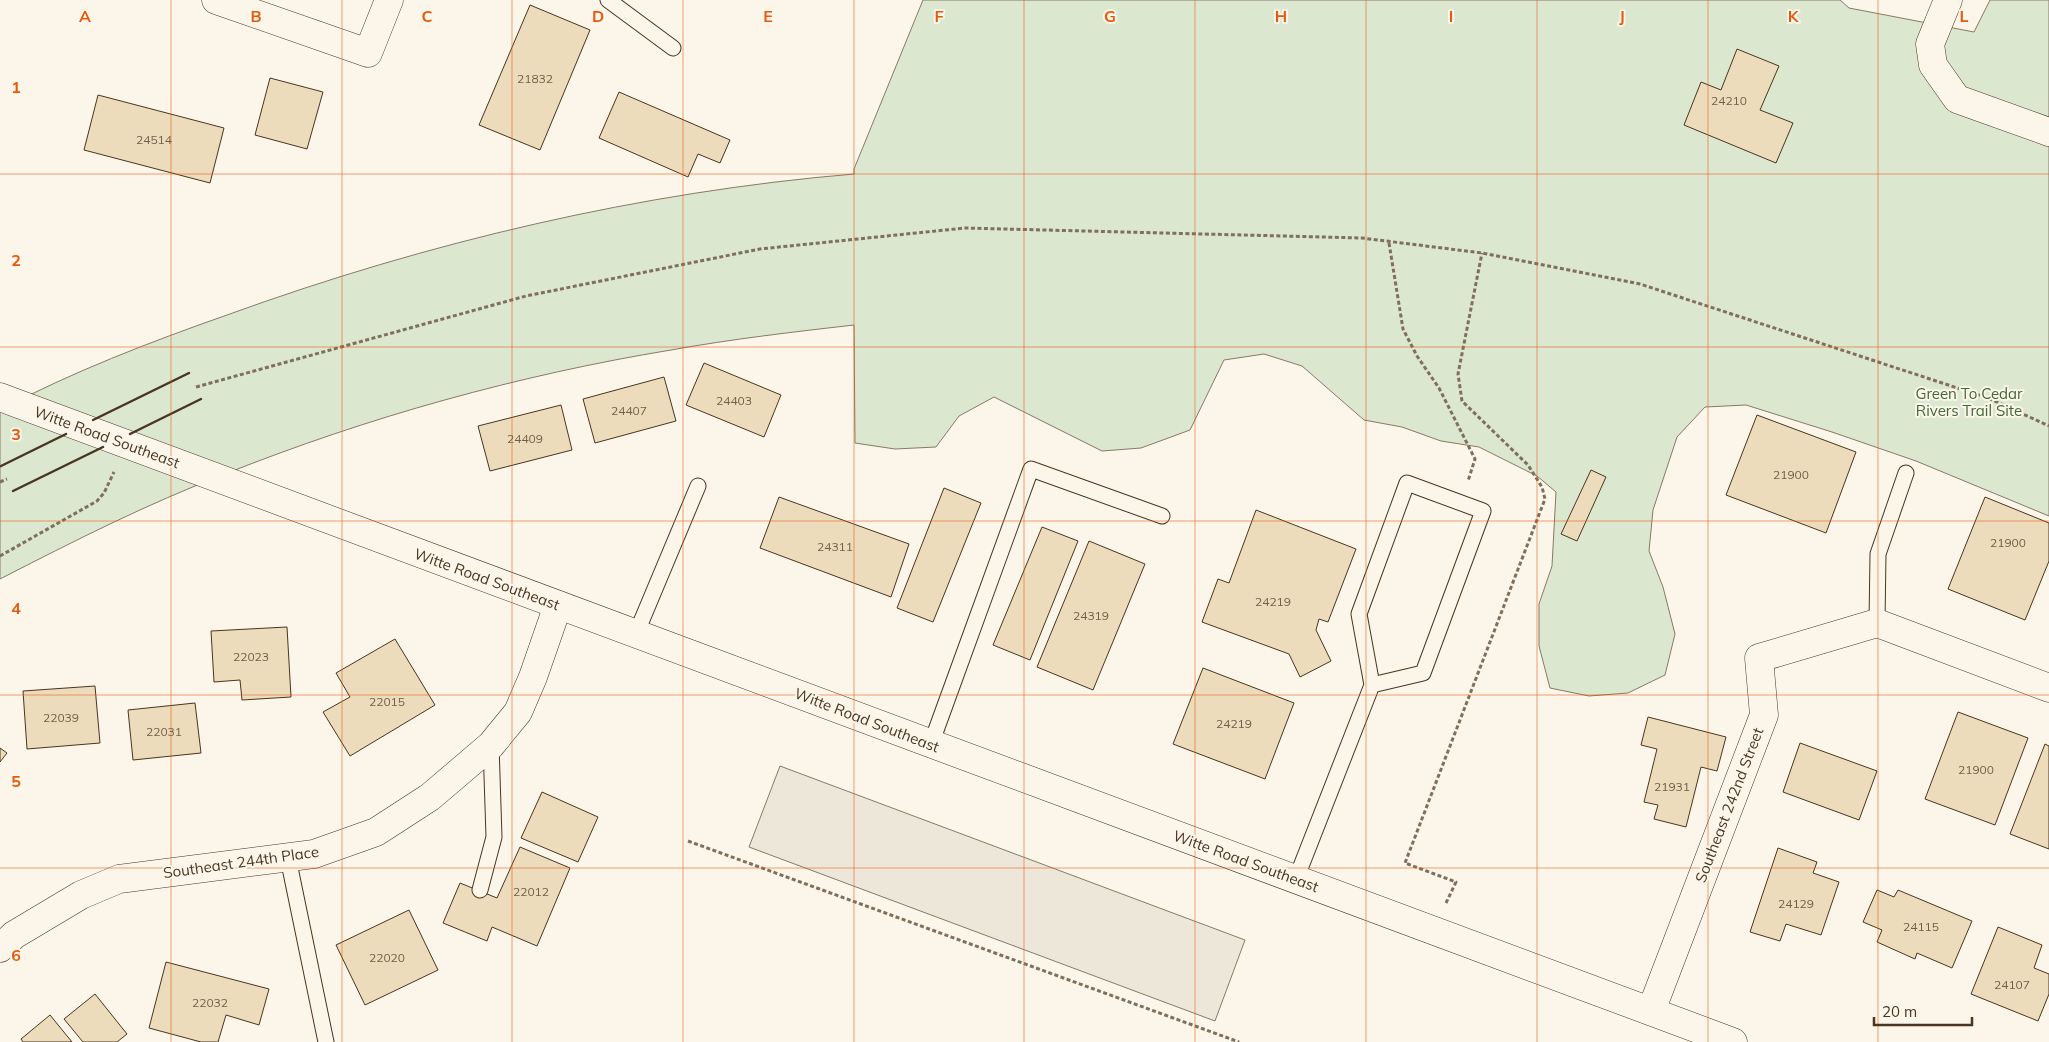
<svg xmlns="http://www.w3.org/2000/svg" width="2049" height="1042" viewBox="0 0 2049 1042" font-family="Mulish,sans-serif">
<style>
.green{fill:#dce7d0;stroke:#887966}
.parking{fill:#ede7d9;stroke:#887966}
.building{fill:#ecdcbc;stroke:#4a3520}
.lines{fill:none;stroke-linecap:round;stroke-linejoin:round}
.lane-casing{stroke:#4a3520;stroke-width:17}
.street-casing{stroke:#4a3520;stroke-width:29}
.secondary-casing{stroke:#4a3520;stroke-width:29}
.path{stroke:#7f6f5c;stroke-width:3;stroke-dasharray:4 2.5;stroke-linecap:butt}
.lane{stroke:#fbf6e9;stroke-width:15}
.street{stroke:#fbf6e9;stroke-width:28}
.secondary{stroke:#fbf6e9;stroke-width:28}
.wall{stroke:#4a3520;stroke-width:2.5}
.grid{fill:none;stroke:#e8590c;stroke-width:1;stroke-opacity:0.55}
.labels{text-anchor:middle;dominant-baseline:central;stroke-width:4;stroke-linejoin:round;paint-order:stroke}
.number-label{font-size:12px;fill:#725f47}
.park-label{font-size:15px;fill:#436837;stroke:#fbf6e9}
.street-label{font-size:15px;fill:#4a3520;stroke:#fbf6e9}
.grid-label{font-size:16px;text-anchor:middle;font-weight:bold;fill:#e8590c;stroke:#fbf6e9;stroke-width:4;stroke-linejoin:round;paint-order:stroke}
</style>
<rect width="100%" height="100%" fill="#fbf6e9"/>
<path class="green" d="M923,0H1840L1849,8L1974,32L1990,0H2049V516L1916,461L1832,432L1746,405L1705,407L1677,437L1653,510L1649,551L1663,587L1675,634L1665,675L1628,693L1589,696L1550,688L1539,646V604L1552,566L1556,492L1537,476L1479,447L1441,441L1402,427L1364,420L1302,366L1264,354L1224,360L1190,430L1141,448L1102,451L994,397L959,416L936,447L895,449L855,443L854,325C793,332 732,339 671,350C519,375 368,417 225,474C147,504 74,541 0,579V410C72,372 150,342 227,315C428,242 640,192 854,174V169Z"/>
<polygon class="parking" points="780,766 1245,940 1215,1021 749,847"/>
<g class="building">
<polygon points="530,5 590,30 540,150 479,125"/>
<polygon points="1737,49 1779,66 1760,110 1793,123 1776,163 1684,125 1701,82 1721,90"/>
<polygon points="270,78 323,92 307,149 255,135"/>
<polygon points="619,92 730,140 720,163 698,154 688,177 599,138"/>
<polygon points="98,95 224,128 210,183 84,150"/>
<polygon points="704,363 781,395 764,437 686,405"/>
<polygon points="664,377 676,421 595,443 583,399"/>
<polygon points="561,405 572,450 490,471 478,426"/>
<polygon points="1757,415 1856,452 1826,533 1726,495"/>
<polygon points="1591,470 1606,477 1577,541 1561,534"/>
<polygon points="944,488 981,503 933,622 897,608"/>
<polygon points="779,497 909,544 891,597 760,548"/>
<polygon points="1985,497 2049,523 2049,561 2025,620 1948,589"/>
<polygon points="1256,510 1356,549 1328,622 1319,619 1316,630 1331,661 1300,677 1289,654 1202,622 1218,579 1229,583"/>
<polygon points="1042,527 1078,541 1030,660 993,645"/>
<polygon points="1089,541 1145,564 1093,690 1037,667"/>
<polygon points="287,627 291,697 242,700 240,680 214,682 211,631"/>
<polygon points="395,639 435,705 350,756 323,712 350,697 336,673"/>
<polygon points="1203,668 1294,703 1265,779 1173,744"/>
<polygon points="95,686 100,743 27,749 23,691"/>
<polygon points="195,703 201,753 133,760 128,710"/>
<polygon points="1958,712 2028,738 1995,825 1925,799"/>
<polygon points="1648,717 1726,737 1717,771 1701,767 1686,827 1654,819 1658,805 1644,802 1657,749 1641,745"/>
<polygon points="1800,743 1877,771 1859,820 1783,792"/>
<polygon points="2045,744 2049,746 2049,849 2010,834"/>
<polygon points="0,748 7,753 0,762"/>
<polygon points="542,792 598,817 578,862 521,838"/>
<polygon points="520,847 570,868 537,946 492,927 487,941 443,923 460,883 497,898"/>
<polygon points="1778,848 1817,862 1813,873 1839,882 1821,935 1786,924 1780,941 1750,932"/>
<polygon points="1877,890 1894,897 1898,890 1972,921 1952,968 1917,953 1915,959 1877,942 1882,930 1863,922"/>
<polygon points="409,910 438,970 365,1005 336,945"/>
<polygon points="1998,927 2042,945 2034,968 2049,974 2049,994 2038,1021 1971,994"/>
<polygon points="166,962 269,989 259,1025 226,1015 218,1042 201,1042 149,1028"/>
<polygon points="95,994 127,1034 117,1042 83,1042 64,1019"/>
<polygon points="50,1015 72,1042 23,1042 21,1039"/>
</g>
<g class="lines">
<g class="lane-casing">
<g id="lane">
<polyline points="608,0 673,48"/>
<polyline points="1877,623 1878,554 1906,473"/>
<polyline points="636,634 698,486"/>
<polyline points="931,744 1031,469 1162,516"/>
<polyline points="288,858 326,1042"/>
<polyline points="1296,879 1372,685 1423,673 1483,511 1407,483 1359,614 1372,685"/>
<polyline points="480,890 494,837 491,745"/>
</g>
</g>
<g class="street-casing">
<g id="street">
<polyline points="216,0 368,53 389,0"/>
<polyline points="1948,0 1930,44 1933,65 1957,99 2049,132"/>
<polyline points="0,948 14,935 81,895 119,879 314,854 376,832 430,797 491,745 518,712 533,677 558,605"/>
<polyline points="1651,1011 1764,715 1759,658 1877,623 2049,688"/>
</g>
</g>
<g class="secondary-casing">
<polyline id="secondary" points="0,397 1733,1042"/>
</g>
<g class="path">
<polyline points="1389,243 1403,329 1417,356 1439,388 1475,459 1468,481"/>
<polyline points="196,387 526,296 760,249 965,228 1362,238 1482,253 1640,284 1988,398 2049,426"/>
<polyline points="0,482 7,479"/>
<polyline points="0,556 97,501 104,493 114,472"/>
<polyline points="688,841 1239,1042"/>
<polyline points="1446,903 1456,882 1405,863 1545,499 1542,487 1528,465 1462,401 1458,374 1482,253"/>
</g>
<use href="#lane" class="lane"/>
<use href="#street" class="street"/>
<use href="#secondary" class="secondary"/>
<g class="wall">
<polyline points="93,420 189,373"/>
<polyline points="130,434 201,399"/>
<polyline points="1,466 66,434"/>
<polyline points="13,491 103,447"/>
</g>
</g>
<path class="grid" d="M171,0V1042M342,0V1042M512,0V1042M683,0V1042M854,0V1042M1024,0V1042M1195,0V1042M1366,0V1042M1537,0V1042M1708,0V1042M1878,0V1042M0,174H2049M0,347H2049M0,521H2049M0,695H2049M0,868H2049"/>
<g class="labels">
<g class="number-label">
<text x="535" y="78">21832</text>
<text x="1729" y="100">24210</text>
<text x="154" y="139">24514</text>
<text x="734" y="400">24403</text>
<text x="629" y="410">24407</text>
<text x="525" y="438">24409</text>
<text x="1791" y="474">21900</text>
<text x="2008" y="542">21900</text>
<text x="835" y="546">24311</text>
<text x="1273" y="601">24219</text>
<text x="1091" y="615">24319</text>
<text x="251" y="656">22023</text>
<text x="387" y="701">22015</text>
<text x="61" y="717">22039</text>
<text x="1234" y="723">24219</text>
<text x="164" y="731">22031</text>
<text x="1976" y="769">21900</text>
<text x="1672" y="786">21931</text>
<text x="531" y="891">22012</text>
<text x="1796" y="903">24129</text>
<text x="1921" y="926">24115</text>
<text x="387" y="957">22020</text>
<text x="2012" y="984">24107</text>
<text x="210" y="1002">22032</text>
</g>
<g class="park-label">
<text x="1969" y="393">Green To Cedar<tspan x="1969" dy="17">Rivers Trail Site</tspan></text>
</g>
<g class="street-label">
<text transform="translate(107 437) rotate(20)">Witte Road Southeast</text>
<text transform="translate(487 579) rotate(20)">Witte Road Southeast</text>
<text transform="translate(867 720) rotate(21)">Witte Road Southeast</text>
<text transform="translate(1729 805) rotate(-69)">Southeast 242nd Street</text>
<text transform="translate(1246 861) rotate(20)">Witte Road Southeast</text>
<text transform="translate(241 862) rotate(-8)">Southeast 244th Place</text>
</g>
</g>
<g class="grid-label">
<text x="85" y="22">A</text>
<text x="256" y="22">B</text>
<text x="427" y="22">C</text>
<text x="598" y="22">D</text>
<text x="768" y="22">E</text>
<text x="939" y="22">F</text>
<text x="1110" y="22">G</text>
<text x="1281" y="22">H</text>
<text x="1451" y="22">I</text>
<text x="1622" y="22">J</text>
<text x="1793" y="22">K</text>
<text x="1964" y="22">L</text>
<text x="16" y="93">1</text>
<text x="16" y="266">2</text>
<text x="16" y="440">3</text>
<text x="16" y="614">4</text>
<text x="16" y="787">5</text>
<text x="16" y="961">6</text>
</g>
<path d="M1874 1017v8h98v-8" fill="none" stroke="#4a3520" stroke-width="2.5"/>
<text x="1882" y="1017" font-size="15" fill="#4a3520" stroke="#fbf6e9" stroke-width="4" paint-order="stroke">20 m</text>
</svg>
